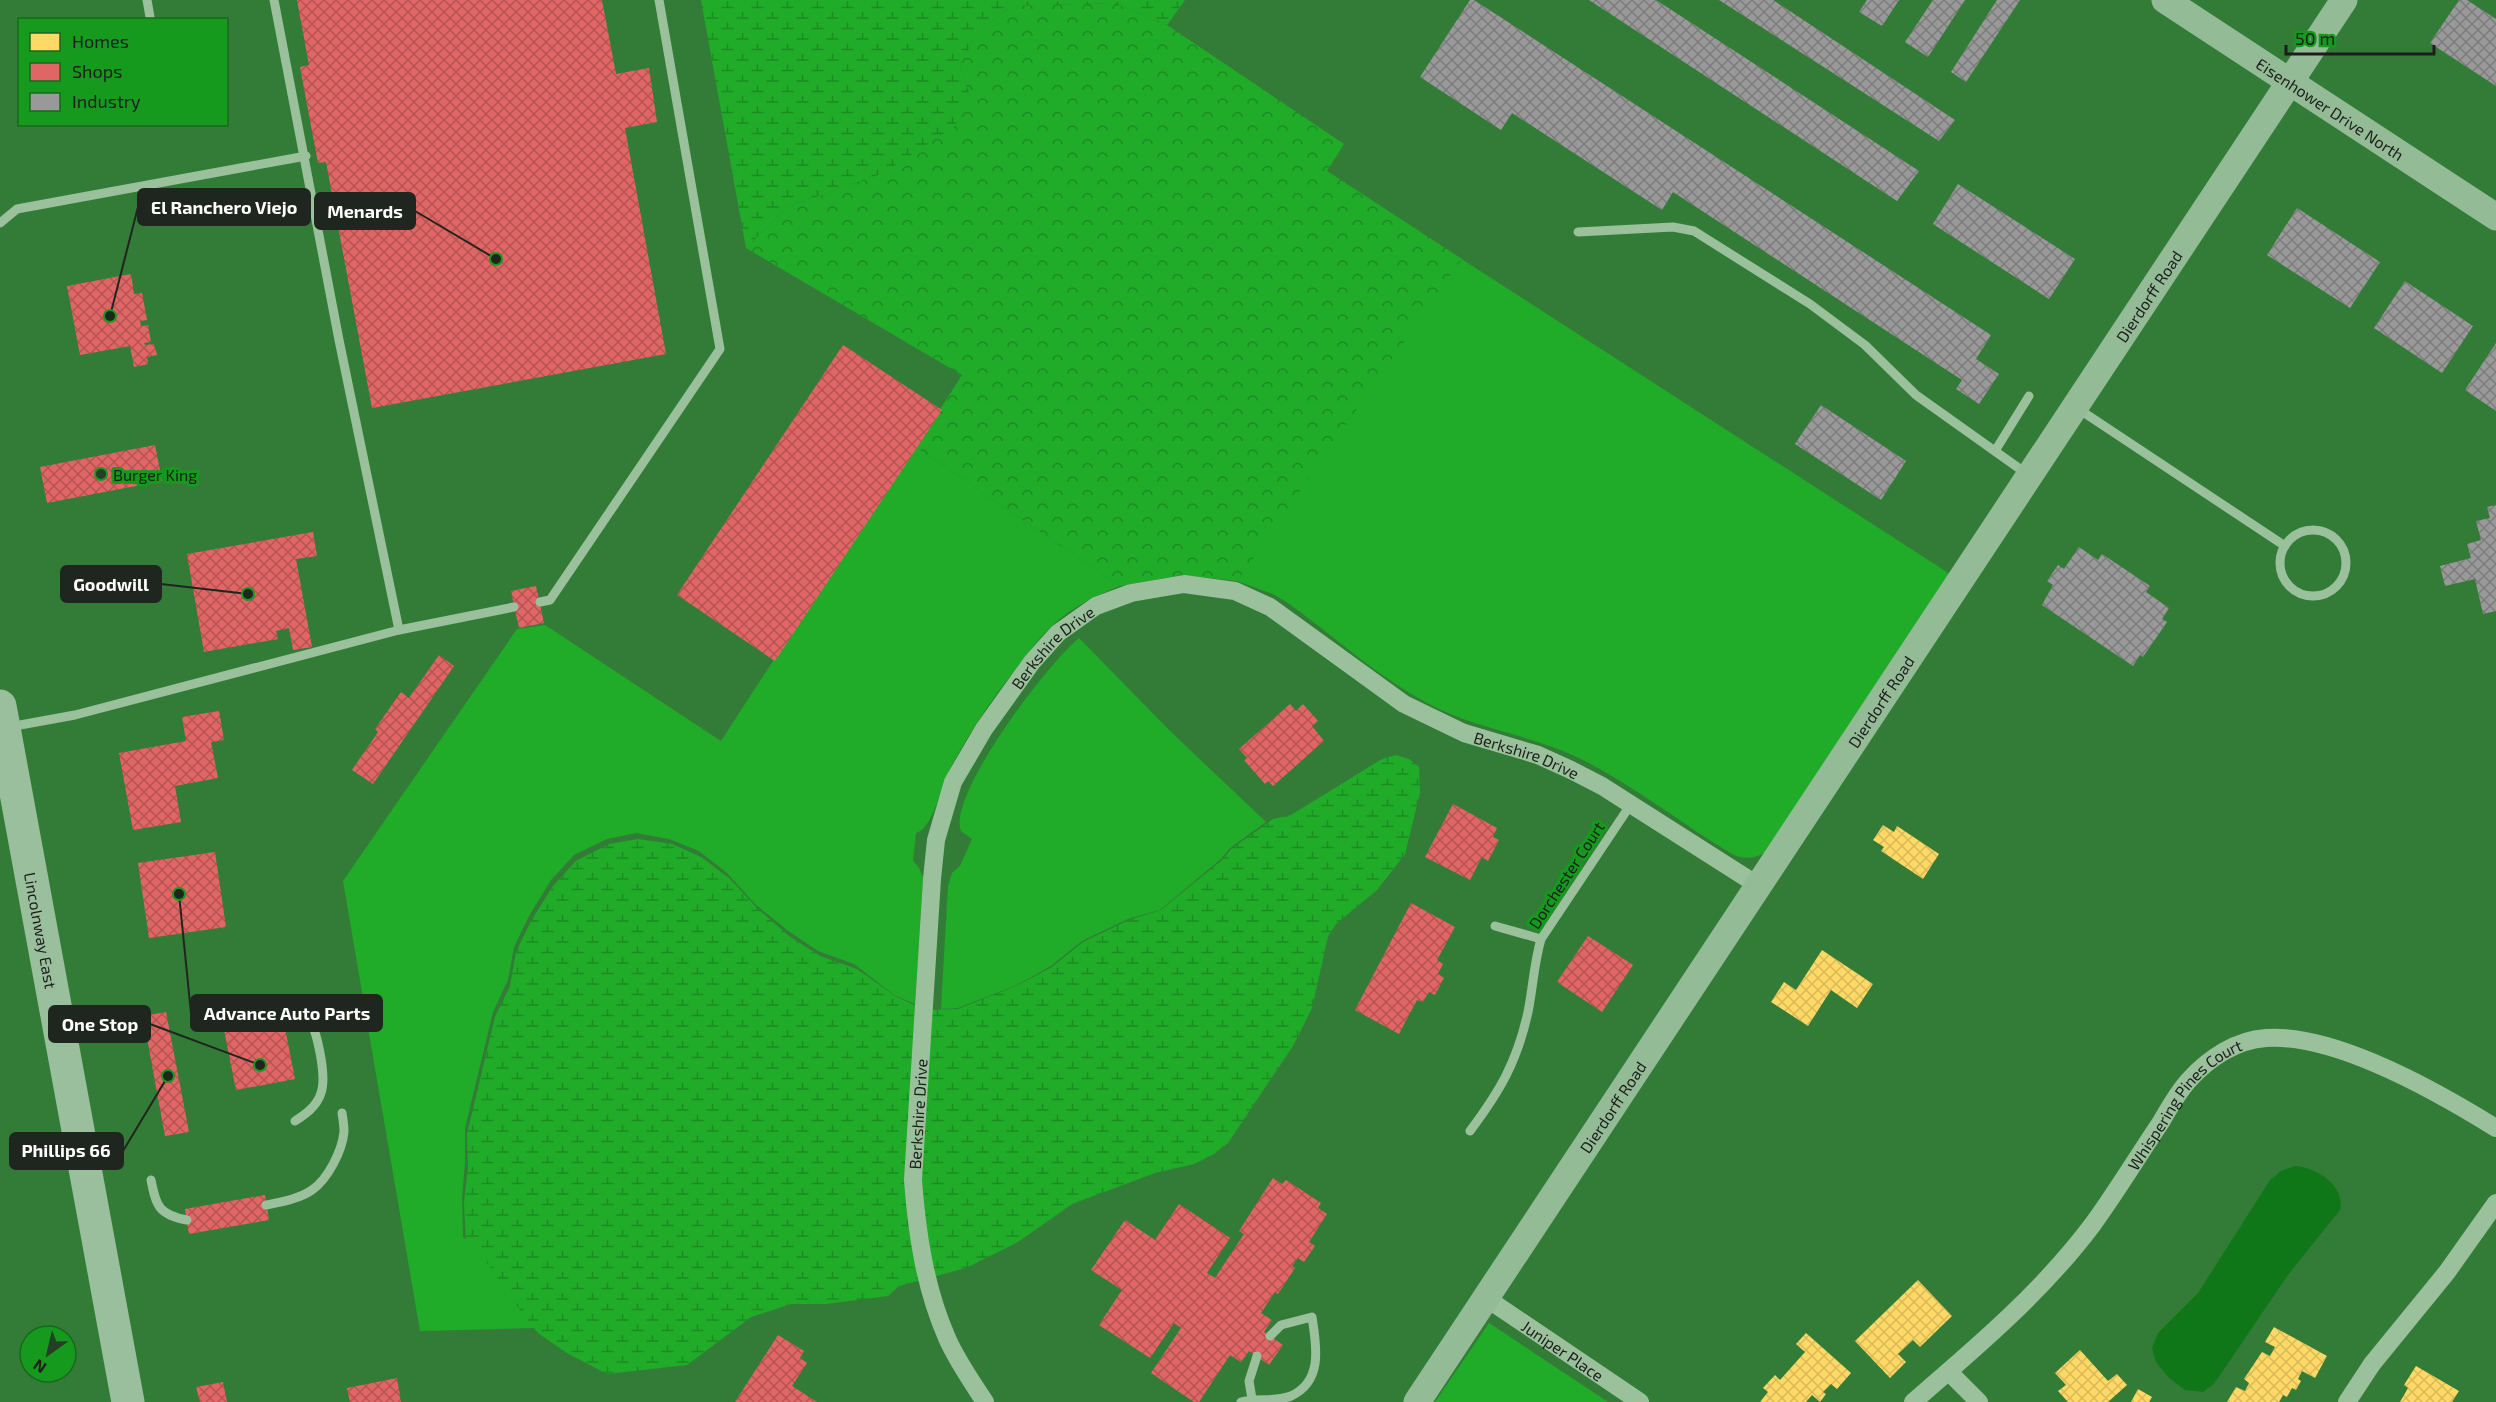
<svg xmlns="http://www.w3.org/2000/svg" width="2496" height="1402" viewBox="0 0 2496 1402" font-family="'Exo 2',sans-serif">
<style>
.green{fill:#20ac28}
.forest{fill:url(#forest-crowns)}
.wetland{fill:url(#wetland-marsh)}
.water{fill:#107718}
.homes{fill:url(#homes-cross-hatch)}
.shops{fill:url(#shops-cross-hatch)}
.industry{fill:url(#industry-cross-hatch)}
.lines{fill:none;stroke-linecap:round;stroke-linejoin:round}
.lane{stroke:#9ac19b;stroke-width:9}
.street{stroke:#9ac19b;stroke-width:18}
.secondary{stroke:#93bc96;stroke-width:27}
.highway{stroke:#9abf9c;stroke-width:33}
.poi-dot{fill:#253e26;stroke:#159a1d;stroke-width:2}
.labels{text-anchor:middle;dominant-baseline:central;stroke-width:6;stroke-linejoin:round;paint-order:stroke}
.street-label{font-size:16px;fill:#1d1d1d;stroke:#159a1d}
.poi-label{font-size:16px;fill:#1d1d1d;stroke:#159a1d;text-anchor:start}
.leader{fill:none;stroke:#1f251f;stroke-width:2}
.callout-dot{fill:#1f251f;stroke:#159a1d;stroke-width:2}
.callout{fill:#1f251f;stroke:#1f251f;stroke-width:2}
.callout-label{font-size:18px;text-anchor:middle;font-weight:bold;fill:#fff}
</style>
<defs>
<pattern id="forest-crowns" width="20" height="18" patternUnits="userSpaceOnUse" patternTransform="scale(1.5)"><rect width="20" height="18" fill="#20ac28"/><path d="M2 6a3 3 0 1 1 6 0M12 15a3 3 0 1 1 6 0" fill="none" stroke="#1b8b22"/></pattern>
<pattern id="wetland-marsh" width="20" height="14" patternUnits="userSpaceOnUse" patternTransform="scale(1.5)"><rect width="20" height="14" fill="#20ac28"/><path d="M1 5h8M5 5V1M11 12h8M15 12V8" fill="none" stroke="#1b8b22"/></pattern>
<pattern id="homes-cross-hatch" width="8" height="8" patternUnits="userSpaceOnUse" patternTransform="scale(1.5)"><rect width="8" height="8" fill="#ffd966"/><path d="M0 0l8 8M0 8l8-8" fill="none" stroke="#daba58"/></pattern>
<pattern id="shops-cross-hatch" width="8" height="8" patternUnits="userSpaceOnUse" patternTransform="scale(1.5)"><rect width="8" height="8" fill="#e06666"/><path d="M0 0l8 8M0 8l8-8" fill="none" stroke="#b55353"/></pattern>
<pattern id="industry-cross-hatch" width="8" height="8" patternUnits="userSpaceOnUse" patternTransform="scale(1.5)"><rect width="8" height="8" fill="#999"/><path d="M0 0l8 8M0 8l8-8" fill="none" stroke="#7c7c7c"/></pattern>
</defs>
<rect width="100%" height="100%" fill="#337c38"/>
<g class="green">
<path d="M1460,258L1953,576L1768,851C1757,858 1746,860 1734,855C1683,825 1636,787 1583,760C1534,735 1478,730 1429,704C1378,677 1335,637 1288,603L1273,594L1237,581Z"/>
<path d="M916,447L1120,586C1095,596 1072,607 1053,625C1042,635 1032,648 1023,660C996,693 971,729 951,767C942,783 933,829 916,833L913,861L919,868L923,878L915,1004L894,995L854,964L818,951L787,930L755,904L727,873L699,851L669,839L636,833L607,839L574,855L551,880L529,916L514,947L508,980L493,1012L465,1128V1162L462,1198L463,1237L481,1252L536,1328L420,1331L343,881L517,629L545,625L721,741L773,661Z"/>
<path d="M1079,638L1170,731L1266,822L1230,848L1221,859L1160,910L1128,919L1082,941L1051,966L1017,985L958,1008L941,1009L948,886L952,873L960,866L972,839L961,831C947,795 1049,662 1079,638Z"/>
<polygon points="1489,1323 1608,1402 1435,1402"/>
</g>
<polygon class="forest" points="1114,3 1167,25 1344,144 1327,171 1462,259 1237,581 1182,575 1120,586 916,447 962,375 746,248 787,207 883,173 970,97 960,64 977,34 1011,6"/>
<g class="wetland">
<polygon points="701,0 1185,0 1167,25 1114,3 1011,6 977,34 960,64 970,97 954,127 883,173 787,207 746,248"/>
<polygon points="1396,755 1409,759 1419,767 1420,793 1405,854 1377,890 1337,923 1328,936 1312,1008 1293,1046 1228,1143 1214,1154 1194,1164 1155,1173 1072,1204 1018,1242 966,1268 899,1286 888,1296 826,1304 791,1304 751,1317 687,1365 607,1374 567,1353 538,1333 516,1305 483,1257 466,1242 464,1203 468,1167 467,1134 495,1017 510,986 516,952 531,921 553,886 576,861 609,844 638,839 672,844 701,857 729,878 758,909 789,936 820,956 857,969 895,996 925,1010 958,1009 1018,985 1052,967 1083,942 1129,920 1161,910 1222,860 1231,849 1273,819 1291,815 1382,759"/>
</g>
<path class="water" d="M2295,1166C2316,1167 2346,1186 2340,1210L2288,1275L2214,1384L2203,1392L2185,1390L2169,1378L2156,1362L2152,1348L2158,1333L2198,1293L2270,1180L2281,1171Z"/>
<g class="homes">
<polygon points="1883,825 1894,832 1897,826 1939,854 1923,879 1881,851 1884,847 1873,840"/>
<polygon points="1822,950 1873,984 1857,1008 1831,990 1808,1026 1771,1002 1784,982 1796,990"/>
<polygon points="1918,1280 1952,1316 1920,1347 1913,1340 1898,1354 1906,1362 1890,1378 1855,1341"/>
<polygon points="2274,1327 2327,1356 2315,1378 2302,1371 2298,1379 2301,1381 2296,1390 2292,1388 2287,1397 2283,1395 2279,1402 2227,1402 2236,1387 2245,1391 2249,1383 2244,1379 2262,1352 2270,1356 2275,1347 2265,1342"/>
<polygon points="1806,1333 1851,1373 1837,1389 1831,1384 1823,1392 1826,1394 1820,1402 1812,1395 1806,1402 1760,1402 1768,1392 1763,1388 1775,1375 1780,1380 1805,1352 1796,1344"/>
<polygon points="2080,1350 2108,1381 2117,1374 2127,1385 2108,1402 2068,1402 2058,1391 2066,1385 2055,1373"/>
<polygon points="2416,1366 2459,1391 2452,1402 2400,1402 2408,1388 2404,1385"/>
<polygon points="2138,1389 2152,1397 2149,1402 2131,1402"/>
</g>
<g class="shops">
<polygon points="297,0 602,0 616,74 649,68 657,122 625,128 666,354 372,408 326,162 318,163 300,67 309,65"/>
<polygon points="131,274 134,294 142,293 147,320 140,321 141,326 148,325 151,342 144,343 145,345 154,344 157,355 147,357 148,364 134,367 130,346 80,355 67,286"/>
<polygon points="843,345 942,410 775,661 677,595"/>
<polygon points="155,445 162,481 47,503 40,467"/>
<polygon points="313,532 317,556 296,559 312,647 293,650 289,628 276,631 278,639 204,652 187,554"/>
<polygon points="536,586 544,623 519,628 511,591"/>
<polygon points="439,655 454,666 373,784 352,770 378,732 375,729 401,692 409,698"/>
<polygon points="1290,704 1296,711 1303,704 1318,721 1312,726 1324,741 1273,786 1268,781 1265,784 1244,760 1247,758 1239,749"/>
<polygon points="219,711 224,740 211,742 218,778 175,786 181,822 133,830 119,753 186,741 182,717"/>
<polygon points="1453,804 1497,828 1493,837 1499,840 1488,861 1482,857 1470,880 1425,857"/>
<polygon points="215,852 226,927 149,938 138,863"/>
<polygon points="1411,903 1455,927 1437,960 1443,964 1438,974 1444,978 1435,995 1429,992 1423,1002 1417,1000 1399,1034 1355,1010"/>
<polygon points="1588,936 1633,965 1602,1012 1557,982"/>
<polygon points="166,1012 189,1132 165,1136 143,1016"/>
<polygon points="283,1018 295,1079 236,1090 224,1030"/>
<polygon points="1273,1178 1282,1184 1286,1180 1321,1203 1318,1208 1327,1214 1309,1242 1315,1246 1304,1262 1298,1258 1292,1266 1295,1268 1278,1294 1275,1292 1261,1313 1272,1320 1264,1332 1283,1345 1269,1365 1249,1351 1241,1362 1230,1355 1199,1402 1194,1402 1151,1373 1181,1328 1174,1323 1150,1358 1099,1325 1122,1290 1091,1270 1125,1220 1155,1240 1179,1204 1230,1238 1207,1273 1215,1278 1244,1234 1239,1231"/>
<polygon points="265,1195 269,1220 189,1234 185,1209"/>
<polygon points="778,1335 804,1351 800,1358 807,1363 792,1386 817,1402 735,1402"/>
<polygon points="397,1378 401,1402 350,1402 347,1388"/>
<polygon points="223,1382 227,1402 200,1402 196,1387"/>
</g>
<g class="industry">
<polygon points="1470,0 1474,0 1991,335 1976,359 1999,374 1979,404 1956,389 1962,380 1673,192 1662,210 1512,113 1501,130 1420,77"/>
<polygon points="1589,0 1656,0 1919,171 1897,201"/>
<polygon points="1719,0 1773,0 1955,120 1939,141"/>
<polygon points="1867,0 1899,0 1882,26 1859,12"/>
<polygon points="1933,0 1965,0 1928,57 1905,42"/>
<polygon points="1997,0 2020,0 1966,82 1951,72"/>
<polygon points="2459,0 2467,0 2496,19 2496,86 2430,43"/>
<polygon points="1958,184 2075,259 2049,299 1933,224"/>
<polygon points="2297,208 2380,262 2350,308 2267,255"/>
<polygon points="2405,281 2473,326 2442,373 2374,328"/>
<polygon points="2496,343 2496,411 2465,390"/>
<polygon points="1821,405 1906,461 1881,500 1795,444"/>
<polygon points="2496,505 2496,611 2483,614 2475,579 2445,586 2440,566 2471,558 2467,544 2481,540 2476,521 2490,518 2487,507"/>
<polygon points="2079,547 2098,560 2102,554 2150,586 2146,592 2169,608 2162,619 2167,622 2143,657 2140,655 2133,666 2042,605 2053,585 2047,581 2058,565 2064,569"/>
</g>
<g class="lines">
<g class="lane">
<polyline points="147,0 150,17"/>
<polyline points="0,223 17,209 306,156"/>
<polyline points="1578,232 1673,227 1694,231 1810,304 1865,345 1916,395 2027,474"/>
<polyline points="2077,408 2285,546"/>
<polyline points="1995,451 2029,396"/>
<circle cx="2313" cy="563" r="33"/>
<polyline points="540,602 550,600 720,349 659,0"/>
<polyline points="399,630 514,607"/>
<polyline points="9,727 75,715 399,630 339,340 274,0"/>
<polyline points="1495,926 1541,939"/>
<path d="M206,1006C222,1013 239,1023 256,1020C274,1018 289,1007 307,1014C317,1029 327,1076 321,1093C317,1106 306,1114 295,1121"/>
<path d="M1470,1131C1500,1091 1517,1062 1528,1012C1533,987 1534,963 1541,939L1631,804"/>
<path d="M151,1180C156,1206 159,1215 187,1220"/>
<path d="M266,1205C281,1202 299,1199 312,1190C328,1179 342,1151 344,1132C344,1126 343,1119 342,1113"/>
<polyline points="1252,1399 1249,1381 1257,1356"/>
<path d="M1241,1402C1256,1398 1277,1402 1291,1396C1324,1381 1316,1344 1312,1317L1281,1325L1270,1336"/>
</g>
<g class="street">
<path id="s1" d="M1486,1298L1640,1402"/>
<polyline points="1949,1372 1979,1402"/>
<path id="s2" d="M985,1402C972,1382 957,1361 947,1338C925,1288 917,1234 913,1180L932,879L936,840L953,782L984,729L1032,662L1058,633L1096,606L1131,593L1184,584L1235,591L1270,607L1404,704L1464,733L1538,755L1571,770L1602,786L1759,886"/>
<path id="s3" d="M1913,1402C1976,1348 2043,1291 2093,1224C2117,1191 2138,1156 2161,1122C2169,1108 2178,1092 2189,1080C2209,1058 2236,1040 2266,1038C2335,1033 2438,1092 2496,1128"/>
<polyline points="2347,1402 2372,1364 2447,1272 2496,1203"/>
</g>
<g class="secondary">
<path id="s4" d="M2165,0L2496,217"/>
<path id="s5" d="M1417,1402L2344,0"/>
</g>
<path class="highway" id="s6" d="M0,706L128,1402"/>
</g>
<circle class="poi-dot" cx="101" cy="474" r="6"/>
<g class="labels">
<g class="street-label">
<text stroke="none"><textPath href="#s4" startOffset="198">Eisenhower Drive North</textPath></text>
<text stroke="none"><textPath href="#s5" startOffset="1326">Dierdorff Road</textPath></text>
<text stroke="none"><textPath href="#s2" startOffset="807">Berkshire Drive</textPath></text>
<text stroke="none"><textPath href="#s5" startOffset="840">Dierdorff Road</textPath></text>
<text stroke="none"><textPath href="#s2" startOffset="1347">Berkshire Drive</textPath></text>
<text transform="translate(1566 875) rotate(-57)">Dorchester Court</text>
<text stroke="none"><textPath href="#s6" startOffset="228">Lincolnway East</textPath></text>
<text stroke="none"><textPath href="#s5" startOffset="354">Dierdorff Road</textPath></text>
<text stroke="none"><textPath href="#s3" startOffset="406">Whispering Pines Court</textPath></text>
<text stroke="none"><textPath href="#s2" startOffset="303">Berkshire Drive</textPath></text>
<text stroke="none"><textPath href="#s1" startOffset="93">Juniper Place</textPath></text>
</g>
<g class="poi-label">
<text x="113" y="474">Burger King</text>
</g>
</g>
<path class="leader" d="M110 316L138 207M496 259L415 211M248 594L161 584M179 894L191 1013M260 1065L150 1024M168 1076L123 1151"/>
<g class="callout-dot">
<circle cx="110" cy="316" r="6"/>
<circle cx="496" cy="259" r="6"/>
<circle cx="248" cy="594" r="6"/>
<circle cx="179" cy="894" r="6"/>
<circle cx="260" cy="1065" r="6"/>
<circle cx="168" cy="1076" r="6"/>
</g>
<g class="callout">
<rect x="138" y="189" width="172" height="36" rx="6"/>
<rect x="315" y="193" width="100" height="36" rx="6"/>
<rect x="61" y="566" width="100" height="36" rx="6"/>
<rect x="191" y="995" width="191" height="36" rx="6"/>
<rect x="49" y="1006" width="101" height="36" rx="6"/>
<rect x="10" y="1133" width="113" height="36" rx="6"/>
</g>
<g class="callout-label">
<text x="224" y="214">El Ranchero Viejo</text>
<text x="365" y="218">Menards</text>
<text x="111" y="591">Goodwill</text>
<text x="287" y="1020">Advance Auto Parts</text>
<text x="100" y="1031">One Stop</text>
<text x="66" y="1157">Phillips 66</text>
</g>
<rect x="18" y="18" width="210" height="108" fill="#159a1d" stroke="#18681d" stroke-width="1.5"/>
<rect x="30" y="33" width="30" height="18" fill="#ffd966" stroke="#18681d" stroke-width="1.5"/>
<text x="72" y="48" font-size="18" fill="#1d1d1d">Homes</text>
<rect x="30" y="63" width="30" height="18" fill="#e06666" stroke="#18681d" stroke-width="1.5"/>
<text x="72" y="78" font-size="18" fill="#1d1d1d">Shops</text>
<rect x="30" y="93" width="30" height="18" fill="#999999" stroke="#18681d" stroke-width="1.5"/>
<text x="72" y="108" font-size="18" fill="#1d1d1d">Industry</text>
<g transform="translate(48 1354) rotate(214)"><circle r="28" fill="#159a1d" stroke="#18681d" stroke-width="1.5"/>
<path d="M0-4.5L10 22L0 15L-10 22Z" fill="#253e26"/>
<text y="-9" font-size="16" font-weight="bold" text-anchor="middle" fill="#1d1d1d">N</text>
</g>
<path d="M2286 45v9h148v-9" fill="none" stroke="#1d1d1d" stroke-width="3"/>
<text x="2295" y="45" font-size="18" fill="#1d1d1d" stroke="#159a1d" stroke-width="4.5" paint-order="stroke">50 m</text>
</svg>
